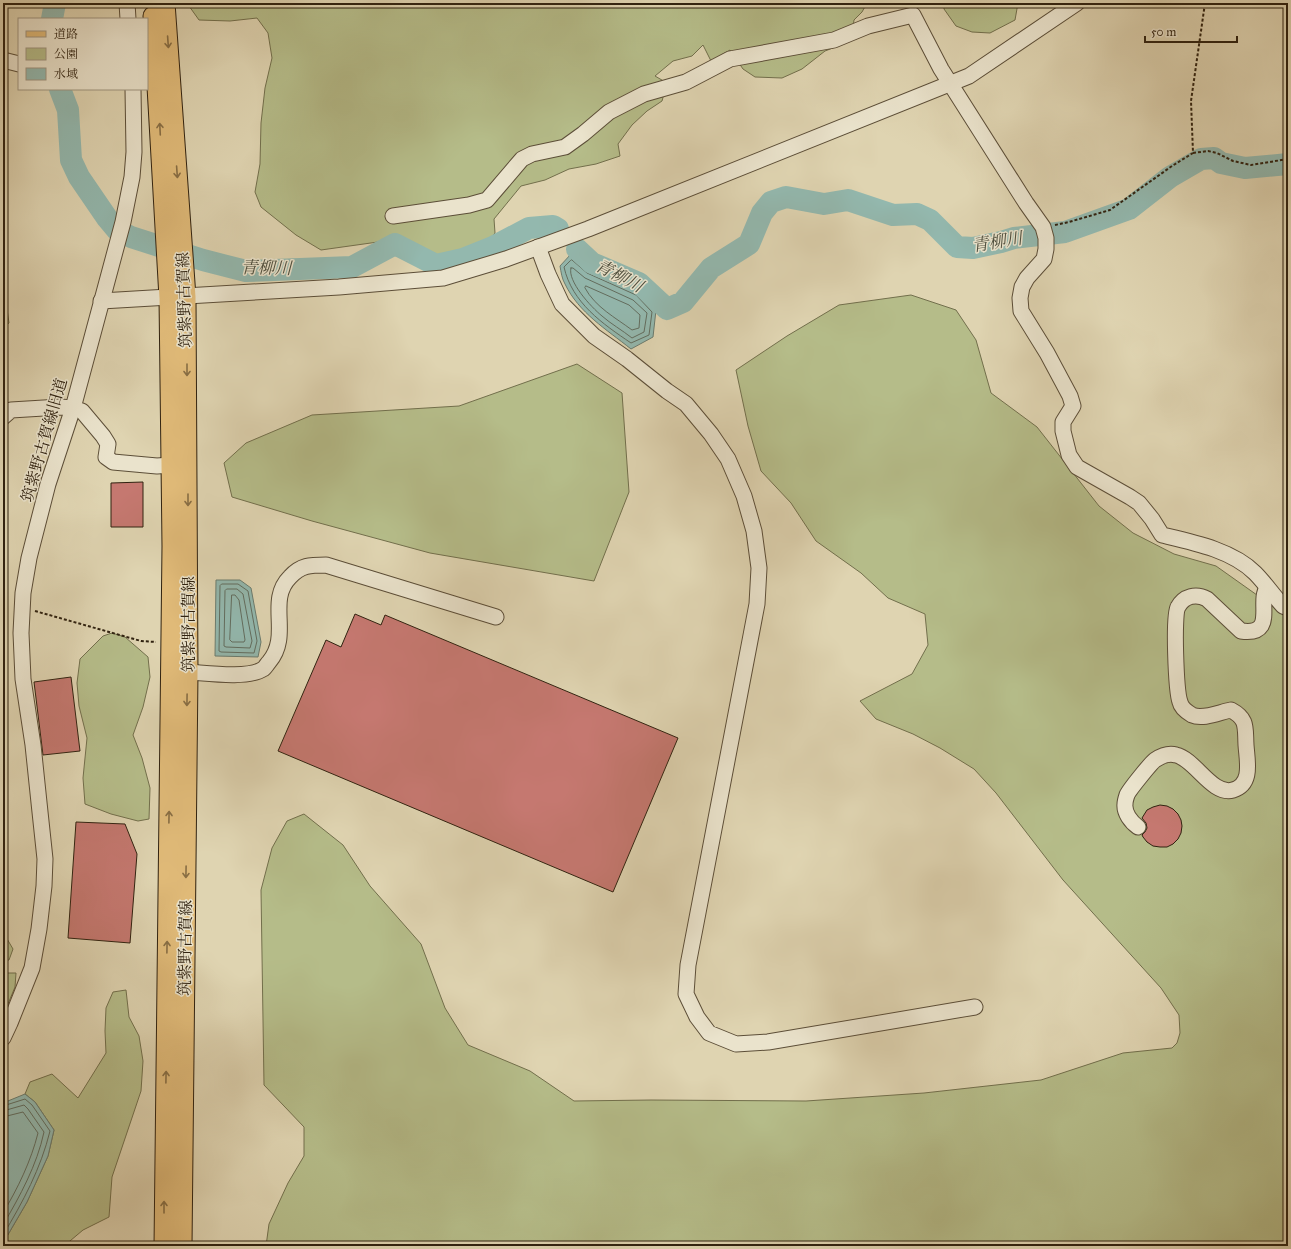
<svg xmlns="http://www.w3.org/2000/svg" width="1291" height="1249" viewBox="0 0 1291 1249" font-family="'IM FELL Great Primer','Noto Serif JP',serif">
<style>
.green{fill:#b5bc89;stroke:#726f4c}
.water{fill:#93b8ae;stroke:#6b7c6f}
.lines{fill:none;stroke-linecap:round;stroke-linejoin:round}
.shore{stroke:#626d5f;stroke-width:1}
.river{stroke:#93b8ae;stroke-width:22}
.building{fill:#c57870;stroke:#302210}
.minor-casing{stroke:#5c4e38;stroke-width:17}
.major-casing{stroke:#302210;stroke-width:21}
.path{stroke:#302210;stroke-width:2;stroke-dasharray:3 2;stroke-linecap:butt}
.minor{stroke:#eae3cc;stroke-width:15}
.major{stroke:#e0ba78;stroke-width:19}
.oneway{stroke:#886e44}
.labels{text-anchor:middle;dominant-baseline:central;stroke-width:3;stroke-linejoin:round;paint-order:stroke}
.street-label{font-size:16px;fill:#302210;stroke:#eae3cc}
.water-label{font-size:17px;font-style:italic;fill:#4e4f3f;stroke:#eae3cc}
</style>
<rect width="100%" height="100%" fill="#dfd4b1"/>
<filter id="stains"><feTurbulence type="fractalNoise" baseFrequency=".005" numOctaves="4"/><feColorMatrix values="0 0 0 0 .2 0 0 0 0 .09 0 0 0 0 .02 0 0 0 .5 -.17"/></filter>
<radialGradient id="worn" r=".72"><stop offset=".6" stop-color="#630" stop-opacity="0"/><stop offset="1" stop-color="#630" stop-opacity=".3"/></radialGradient>
<g class="green">
<polygon points="190,3 867,3 862,12 854,20 851,41 825,51 802,69 782,78 755,77 743,69 730,50 711,61 703,45 692,56 673,61 655,76 667,83 662,101 647,111 632,125 618,144 620,156 596,164 569,169 545,180 521,186 494,219 495,233 481,251 452,260 439,262 415,247 385,241 321,250 296,235 261,207 255,192 260,164 261,123 265,88 272,58 268,33 257,18 230,21 199,20 189,6"/>
<polygon points="944,3 1018,3 1015,20 990,33 972,32 956,26 944,9"/>
<polygon points="911,295 956,310 976,340 991,393 1037,427 1099,506 1133,533 1174,554 1216,566 1288,617 1288,1246 266,1246 269,1224 288,1183 304,1156 304,1127 264,1085 261,890 272,848 287,821 304,814 343,845 370,886 421,944 445,1008 468,1045 530,1071 574,1101 651,1100 806,1101 924,1093 1041,1080 1123,1053 1172,1048 1177,1043 1180,1033 1179,1015 1161,988 1063,880 996,793 974,769 940,748 913,734 876,719 860,701 912,674 928,645 925,614 888,598 861,573 816,541 791,503 761,471 748,426 736,370 787,336 839,305"/>
<polygon points="3,298 6,302 9,323 3,328"/>
<polygon points="577,364 622,393 629,492 594,581 430,553 312,521 232,497 224,463 246,443 312,415 459,406"/>
<polygon points="112,633 125,637 148,657 150,677 143,707 133,735 142,758 150,788 149,819 138,821 111,814 85,804 83,778 87,738 79,706 77,683 80,659 103,636"/>
<polygon points="3,932 13,949 9,960 3,961"/>
<polygon points="3,973 16,973 15,987 3,1016"/>
<polygon points="126,990 129,1017 139,1036 143,1061 141,1091 112,1177 109,1217 83,1230 64,1246 3,1246 3,1240 6,1238 27,1202 48,1156 54,1130 35,1102 25,1094 30,1082 52,1074 78,1098 106,1053 105,1031 106,1008 113,992"/>
</g>
<g class="water">
<path d="M571,254L589,270L638,292L656,310L653,337L631,349C606,329 579,313 565,284C562,279 561,272 560,266Z"/>
<polygon points="216,580 240,580 251,588 261,642 258,657 215,656"/>
<polygon points="25,1094 35,1102 54,1130 48,1156 27,1202 6,1238 3,1240 3,1103"/>
</g>
<g class="lines">
<g class="shore">
<path d="M572,260L587,273L636,295L652,312L649,335L631,343C603,324 572,303 564,267L570,261Z"/>
<path d="M571,268H573L585,278L633,300L647,313L644,332L632,338C622,330 611,324 602,316C591,307 567,281 571,268Z"/>
<path d="M586,286L629,305L640,315L639,328L632,330C616,318 595,307 585,288Z"/>
<polygon points="222,584 238,584 248,591 257,641 254,653 221,652 219,651 220,586"/>
<polygon points="227,589 237,589 243,594 252,641 250,648 226,647 224,646 225,591"/>
<polygon points="232,595 235,595 239,600 245,640 244,642 232,642 230,640"/>
<path d="M3,1106L25,1099L32,1105L50,1131C41,1168 23,1202 3,1235"/>
<path d="M3,1111L24,1105L28,1109L44,1132C37,1165 20,1196 3,1225"/>
<path d="M3,1117L23,1112L38,1133C31,1161 18,1188 3,1213"/>
</g>
<g class="river">
<polyline points="52,19 55,3"/>
<polyline points="60,89 68,110 71,160 79,177 107,218 117,230 131,237 159,246 203,260 246,271 352,267 395,244 436,265 463,259 493,247 529,228 553,226 558,229"/>
<polyline points="577,249 592,263 639,283 667,309 683,302 711,268 749,244 762,213 771,202 786,197 824,204 848,200 893,215 917,214 930,220 957,247 973,248 1001,242 1014,238 1065,232 1129,209 1170,177 1201,159 1214,158 1221,163 1245,168 1288,164"/>
</g>
</g>
<g class="building">
<polygon points="143,482 143,527 111,527 111,483"/>
<polygon points="355,614 381,625 385,615 678,738 613,892 278,751 326,640 341,647"/>
<polygon points="71,677 80,751 43,755 34,682"/>
<polygon points="1160,805 1167,806 1173,809 1178,814 1181,820 1182,826 1181,833 1178,839 1173,844 1167,847 1160,847 1153,846 1147,842 1143,837 1142,835 1145,832 1147,828 1146,823 1142,818 1147,810 1153,807"/>
<polygon points="76,822 125,824 137,854 130,943 68,938"/>
</g>
<g class="lines">
<g class="minor-casing">
<g id="minor">
<polyline points="127,3 128,19"/>
<polyline points="3,60 19,64"/>
<path d="M393,216L469,205L487,200L522,159L532,154L565,147L583,134L609,112L644,94L686,82L730,59L834,40L868,26L913,15L941,69L1026,203L1043,227L1046,238V249L1044,259L1027,278L1022,287L1020,298L1021,311L1047,353L1070,396L1073,406L1063,422V431L1069,455L1077,467L1130,497L1139,503L1152,519L1162,535C1192,542 1232,550 1255,573C1265,583 1273,595 1283,606L1288,608"/>
<polyline points="538,247 548,274 562,304 594,336 627,359 667,391 686,404 711,434 728,459 744,496 754,531 759,568 757,604 688,965 686,994 697,1017 709,1033 736,1044 768,1042 975,1007"/>
<polyline points="101,301 339,287 443,278 506,259 588,229 969,76 1077,3"/>
<polyline points="3,417 11,410 60,407 73,408 82,411 103,436 108,444 106,457 113,462 157,466 171,465"/>
<path d="M188,672C206,673 248,679 263,669C265,668 267,664 269,662C292,635 266,601 290,577C301,565 310,565 326,565L496,617"/>
<path d="M1138,827C1131,822 1124,813 1125,804C1125,802 1126,798 1127,795C1129,790 1151,763 1155,760C1161,756 1169,753 1176,755C1195,759 1212,796 1233,790C1253,784 1247,761 1246,745C1245,728 1248,719 1231,710C1220,712 1203,720 1192,715C1187,712 1181,707 1180,702C1176,691 1173,615 1178,607C1184,596 1196,593 1207,599L1241,631C1277,636 1257,602 1267,588"/>
<polyline points="3,1038 10,1023 32,968 39,929 44,886 45,859 40,812 33,745 23,679 21,633 23,593 29,558 48,484 73,408 123,222 132,177 134,152 133,89"/>
</g>
</g>
<g class="major-casing">
<g id="major">
<polyline points="165,3 186,297 188,672 182,1246"/>
<polyline points="153,16 169,298 172,546 164,1246"/>
</g>
</g>
<g class="path">
<polyline points="1193,153 1208,151 1217,153 1233,161 1251,165 1288,159"/>
<polyline points="1055,225 1069,222 1110,210 1172,166 1193,153 1191,101 1205,3"/>
<polyline points="35,611 141,641 156,642"/>
</g>
<use href="#minor" class="minor"/>
<use href="#major" class="major"/>
</g>
<defs><path id="oneway-shaft" d="M-6 0H5M1.5-3L5.5 0L1.5 3" fill="none" stroke-width="1.6" stroke-linecap="round" stroke-linejoin="round"/></defs>
<g class="oneway">
<use href="#oneway-shaft" transform="translate(168 42) rotate(86)"/>
<use href="#oneway-shaft" transform="translate(160 129) rotate(-93)"/>
<use href="#oneway-shaft" transform="translate(177 172) rotate(86)"/>
<use href="#oneway-shaft" transform="translate(187 370) rotate(90)"/>
<use href="#oneway-shaft" transform="translate(188 500) rotate(90)"/>
<use href="#oneway-shaft" transform="translate(187 700) rotate(91)"/>
<use href="#oneway-shaft" transform="translate(169 817) rotate(-89)"/>
<use href="#oneway-shaft" transform="translate(186 872) rotate(91)"/>
<use href="#oneway-shaft" transform="translate(167 947) rotate(-89)"/>
<use href="#oneway-shaft" transform="translate(166 1077) rotate(-89)"/>
<use href="#oneway-shaft" transform="translate(164 1207) rotate(-90)"/>
</g>
<g class="labels">
<g class="street-label">
<text transform="translate(184 300) rotate(-92)">筑紫野古賀線</text>
<text transform="translate(44 440) rotate(-74)">筑紫野古賀線旧道</text>
<text transform="translate(188 624) rotate(-90)">筑紫野古賀線</text>
<text transform="translate(185 948) rotate(-89)">筑紫野古賀線</text>
</g>
<g class="water-label">
<text transform="translate(997 242) rotate(-9)">青柳川</text>
<text transform="translate(266 268) rotate(1)">青柳川</text>
<text transform="translate(619 276) rotate(28)">青柳川</text>
</g>
</g>
<rect width="1291" height="1249" fill="none" stroke="#dfd4b1" stroke-width="16"/>
<rect x="4" y="4" width="1283" height="1241" fill="none" stroke="#302210" stroke-width="2"/>
<rect x="8" y="8" width="1275" height="1233" fill="none" stroke="#302210"/>
<rect x="18" y="18" width="130" height="72" fill="#eae3cc" stroke="#a09681"/>
<rect x="26" y="31" width="20" height="6" fill="#e0ba78" stroke="#a09681"/>
<text x="54" y="38" font-size="12" fill="#302210">道路</text>
<rect x="26" y="48" width="20" height="12" fill="#b5bc89" stroke="#a09681"/>
<text x="54" y="58" font-size="12" fill="#302210">公園</text>
<rect x="26" y="68" width="20" height="12" fill="#93b8ae" stroke="#a09681"/>
<text x="54" y="78" font-size="12" fill="#302210">水域</text>
<path d="M1145 36v6h92v-6" fill="none" stroke="#302210" stroke-width="2"/>
<text x="1151" y="36" font-size="12" fill="#302210" stroke="#eae3cc" stroke-width="3" paint-order="stroke">50 m</text>
<rect width="100%" height="100%" filter="url(#stains)"/>
<rect width="100%" height="100%" fill="url(#worn)"/>
</svg>
